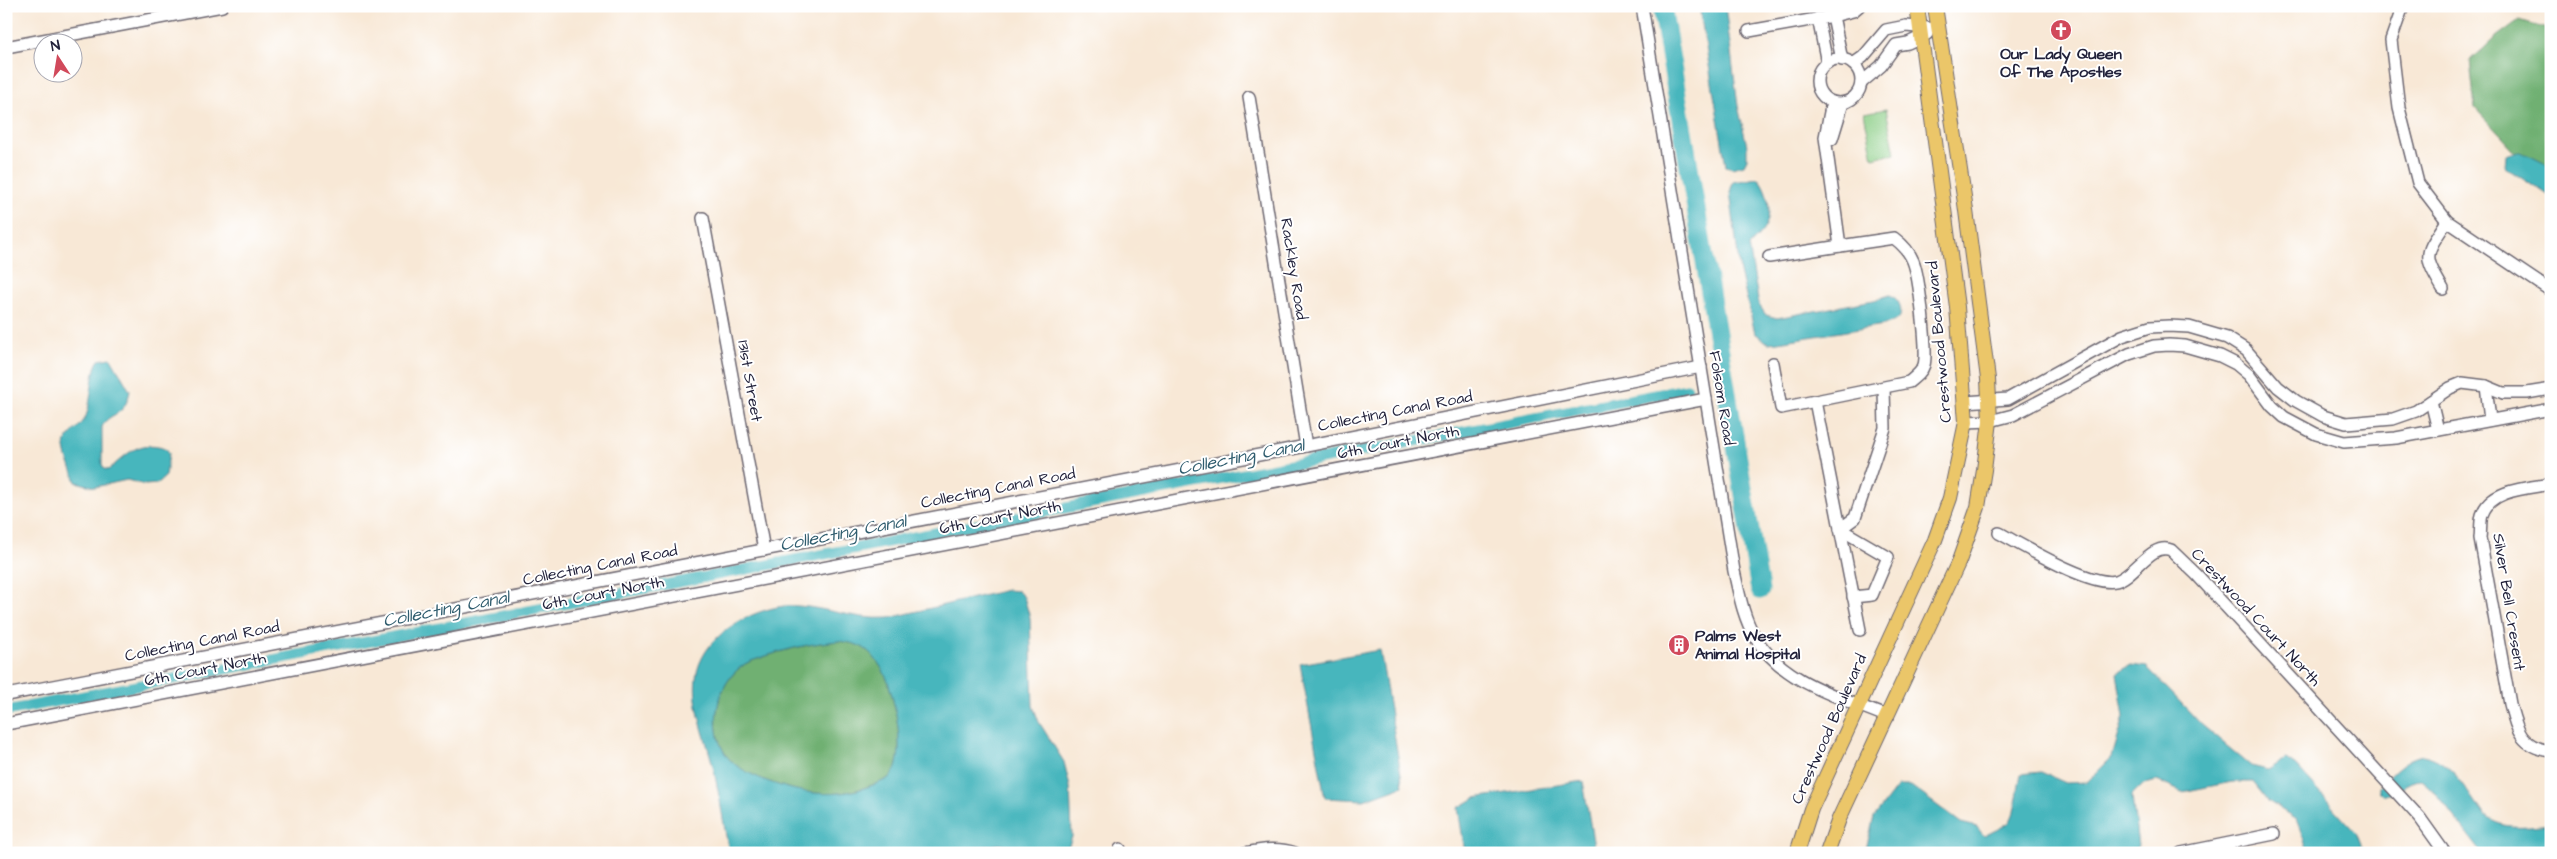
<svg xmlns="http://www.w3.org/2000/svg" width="2557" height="859" viewBox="0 0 2557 859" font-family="'Architects Daughter',sans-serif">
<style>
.green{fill:#8acd85;stroke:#567860}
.forest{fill:#6fb072;stroke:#486956}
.water{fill:#46b6bd;stroke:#346c7c;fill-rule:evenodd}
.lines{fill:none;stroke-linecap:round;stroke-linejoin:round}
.canal{stroke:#46b6bd;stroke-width:11}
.river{stroke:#46b6bd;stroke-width:19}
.minor-casing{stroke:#6d6771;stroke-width:14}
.major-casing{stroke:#6d6771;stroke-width:16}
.minor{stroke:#fff;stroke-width:11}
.major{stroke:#ebc669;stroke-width:14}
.labels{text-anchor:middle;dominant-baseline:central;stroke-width:4;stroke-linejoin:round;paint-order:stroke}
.poi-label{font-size:16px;font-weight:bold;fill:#22223b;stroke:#fff}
.street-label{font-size:16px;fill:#22223b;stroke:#fff}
.water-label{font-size:18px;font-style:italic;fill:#305d6f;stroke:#fff}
</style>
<rect width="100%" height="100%" fill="#fff"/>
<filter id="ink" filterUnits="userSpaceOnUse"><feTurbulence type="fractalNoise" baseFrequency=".02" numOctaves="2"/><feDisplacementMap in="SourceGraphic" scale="10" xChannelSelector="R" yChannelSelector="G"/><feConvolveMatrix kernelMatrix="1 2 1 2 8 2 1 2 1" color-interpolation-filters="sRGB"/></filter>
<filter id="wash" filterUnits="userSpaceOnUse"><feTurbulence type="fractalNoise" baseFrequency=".0096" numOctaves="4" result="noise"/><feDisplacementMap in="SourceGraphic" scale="20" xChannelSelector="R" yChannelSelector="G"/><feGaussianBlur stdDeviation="1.12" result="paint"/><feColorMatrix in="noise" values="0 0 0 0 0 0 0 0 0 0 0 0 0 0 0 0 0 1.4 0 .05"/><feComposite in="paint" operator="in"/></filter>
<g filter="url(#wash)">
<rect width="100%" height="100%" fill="#f8e8d6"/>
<polygon class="green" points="1886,109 1895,153 1873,158 1864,113"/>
<g class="forest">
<polygon points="2519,20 2551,30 2551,167 2515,151 2475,108 2470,61 2496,37"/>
<path d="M839,641C852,643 861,644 870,653C877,660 885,672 888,682C895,703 908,759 890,777C885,781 876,784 869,786C831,801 789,792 753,775C744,771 731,763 726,755C707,727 717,681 745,664C751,660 759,659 766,656C791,648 813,643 839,641Z"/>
</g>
<g class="water">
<polygon points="1699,6 1725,6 1738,106 1747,146 1747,159 1744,165 1732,168 1726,166"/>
<polygon points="2519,151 2551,167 2551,198 2505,167 2506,155"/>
<path d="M1758,178C1770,192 1774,220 1760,234C1757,238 1752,242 1749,246L1759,305L1766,315L1777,318L1874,300L1890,295C1900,299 1903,310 1899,319L1884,325L1778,342L1768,343L1755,333L1740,272L1730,192L1733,182Z"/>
<path d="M111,358L130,391C124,420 110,410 102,427V464L104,469L108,470C128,454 138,439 166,448L169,453L166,476L157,484L145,485L127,480L95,487L76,482C73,471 66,459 65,448C64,434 82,428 86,416C92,401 91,370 99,360Z"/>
<path d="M1007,590L1018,591L1024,597L1030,618L1033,706L1039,722L1064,762L1070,787L1072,837L1067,851L1063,853H1016L1009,847L1000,844L948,853H729C724,826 720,798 714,771C708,742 692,708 696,678C701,637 747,611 784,606C816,603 853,621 889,618ZM839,641C851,643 861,644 870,653C877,660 885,672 888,682C895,703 908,759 890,777C885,781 876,784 870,786C831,801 789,792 753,775C744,771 731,763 726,755C707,727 717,681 745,664C751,660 759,659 766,656C791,648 813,643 839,641Z"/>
<polygon points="1380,650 1403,786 1364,800 1325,798 1300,664"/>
<path d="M2131,665L2147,667L2201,724L2227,746L2251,766L2268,770L2286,759L2296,766L2356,832L2364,853H2309L2296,819L2268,801L2253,782H2232L2182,792L2157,781L2144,784L2132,796L2138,846L2133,853H1865L1874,817L1898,786H1911L1961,823L1977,827L1984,836C1992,832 2001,828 2008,823C2016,817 2018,786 2021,774L2041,772L2066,783L2087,782L2112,757L2124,717L2117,673Z"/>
<path d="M2423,755C2452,760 2469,793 2485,816C2504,831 2528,826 2551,824V852L2482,853L2434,791L2421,780C2406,780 2397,795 2383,795L2379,791V786C2392,773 2405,758 2423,755Z"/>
<polygon points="1583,781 1595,853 1465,853 1458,808 1475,798"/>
</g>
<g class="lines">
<polyline class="canal" points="6,711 1687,389"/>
<polyline class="river" points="1662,6 1760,590"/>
</g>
</g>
<g filter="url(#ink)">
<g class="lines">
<g class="minor-casing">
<g id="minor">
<path d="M1642,6L1734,571C1739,593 1743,617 1755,637C1784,684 1841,697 1888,717"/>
<polyline points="2403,6 2391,40 2399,108 2418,183 2447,221 2551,291"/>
<polyline points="1818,18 1827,63"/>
<polyline points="1749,31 1833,16"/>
<polyline points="6,47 222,6"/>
<circle cx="1839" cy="81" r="22"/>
<polyline points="1842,60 1833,16 1853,11 1859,6"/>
<polyline points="1853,64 1863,57 1886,30 1906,26 1938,29"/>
<polyline points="1861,83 1881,66 1896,45 1908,43 1927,34"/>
<polyline points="1249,97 1306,446"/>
<polyline points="1832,139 1843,103"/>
<polyline points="703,218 764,550"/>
<polyline points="1769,257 1840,246 1825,137 1832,102"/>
<path d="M2443,289C2422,253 2425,255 2447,221"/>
<path d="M1773,363L1781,408L1909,382C1915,377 1922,372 1924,365C1928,351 1919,275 1913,261C1909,251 1902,244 1894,238L1840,246"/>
<polyline points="2486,386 2490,420"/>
<polyline points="1815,401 1860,630"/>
<polyline points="2431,401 2438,430"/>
<polyline points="1965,402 2008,399 2122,336 2150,327 2169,326 2189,327 2227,338 2246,350 2278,387 2296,401 2323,416 2346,423 2393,419 2416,411 2450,388 2462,383 2486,386 2503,393 2527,393 2551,389"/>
<polyline points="1966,422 1990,421 2013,415 2129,354 2154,346 2169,345 2185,346 2220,356 2236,364 2249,375 2272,406 2284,417 2316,434 2344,442 2396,438 2551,409"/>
<path d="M2551,484C2529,488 2490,489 2482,515C2480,522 2481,531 2480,538L2510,704C2517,730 2520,747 2551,751"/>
<path d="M1999,533C2024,546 2091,587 2116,581C2135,576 2151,542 2171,550L2197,575L2420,818L2445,853"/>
<polyline points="1853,597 1872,595 1888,557 1840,529 1855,518 1885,428 1884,388"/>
<polyline points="6,695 1306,446 1701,367"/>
<polyline points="6,724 1706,399"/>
<polyline points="1120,853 1120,849"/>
<path d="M1245,853C1262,850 1278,847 1295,853"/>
<polyline points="2181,853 2274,834"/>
</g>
</g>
<g class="major-casing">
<g id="major">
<polyline points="1797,853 1811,809 1935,540 1950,498 1966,422 1957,307 1917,6"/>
<polyline points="1827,853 1839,819 1959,561 1978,507 1984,470 1990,421 1988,379 1965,203 1935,6"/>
</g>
</g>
<use href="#minor" class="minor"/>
<use href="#major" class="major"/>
</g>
</g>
<defs>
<g id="church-disc" transform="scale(1.125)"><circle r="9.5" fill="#d1495b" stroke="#fff"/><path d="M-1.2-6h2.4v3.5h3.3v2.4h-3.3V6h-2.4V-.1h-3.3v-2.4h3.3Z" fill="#fff"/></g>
<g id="building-disc" transform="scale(1.125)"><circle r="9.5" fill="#d1495b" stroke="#fff"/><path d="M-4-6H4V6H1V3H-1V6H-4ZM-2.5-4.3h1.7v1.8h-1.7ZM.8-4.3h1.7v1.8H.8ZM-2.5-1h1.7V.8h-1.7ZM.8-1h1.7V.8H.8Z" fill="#fff"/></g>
</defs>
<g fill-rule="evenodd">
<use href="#church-disc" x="2061" y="30"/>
<use href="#building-disc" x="1679" y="645"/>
</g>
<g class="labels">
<g class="poi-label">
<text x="2061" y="54">Our Lady Queen<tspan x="2061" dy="18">Of The Apostles</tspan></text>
<text x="1695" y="636" text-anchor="start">Palms West<tspan x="1695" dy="18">Animal Hospital</tspan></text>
</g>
<g class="street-label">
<text transform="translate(1294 269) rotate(81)">Rackley Road</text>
<text transform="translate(1939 342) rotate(-95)">Crestwood Boulevard</text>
<text transform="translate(750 381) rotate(80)">131st Street</text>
<text transform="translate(1722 398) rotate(81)">Folsom Road</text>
<text transform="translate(1395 411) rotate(-11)">Collecting Canal Road</text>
<text transform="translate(1398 442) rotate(-11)">6th Court North</text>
<text transform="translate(998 488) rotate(-11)">Collecting Canal Road</text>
<text transform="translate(1000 517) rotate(-11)">6th Court North</text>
<text transform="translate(600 565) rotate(-11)">Collecting Canal Road</text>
<text transform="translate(603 593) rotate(-11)">6th Court North</text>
<text transform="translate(2509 602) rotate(81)">Silver Bell Cresent</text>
<text transform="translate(2256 617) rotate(47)">Crestwood Court North</text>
<text transform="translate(202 641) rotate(-11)">Collecting Canal Road</text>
<text transform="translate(205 669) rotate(-11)">6th Court North</text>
<text transform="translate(1829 729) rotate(-66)">Crestwood Boulevard</text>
</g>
<g class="water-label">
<text transform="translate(1241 457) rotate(-11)">Collecting Canal</text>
<text transform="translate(843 533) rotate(-11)">Collecting Canal</text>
<text transform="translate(446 609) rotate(-11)">Collecting Canal</text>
</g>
</g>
<rect width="2557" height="859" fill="none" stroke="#fff" stroke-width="25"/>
<g transform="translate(58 58) rotate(348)"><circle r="24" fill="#ffffff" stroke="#a7a7b1"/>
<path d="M0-4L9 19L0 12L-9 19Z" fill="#d1495b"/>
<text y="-8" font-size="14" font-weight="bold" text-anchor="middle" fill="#22223b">N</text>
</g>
</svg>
